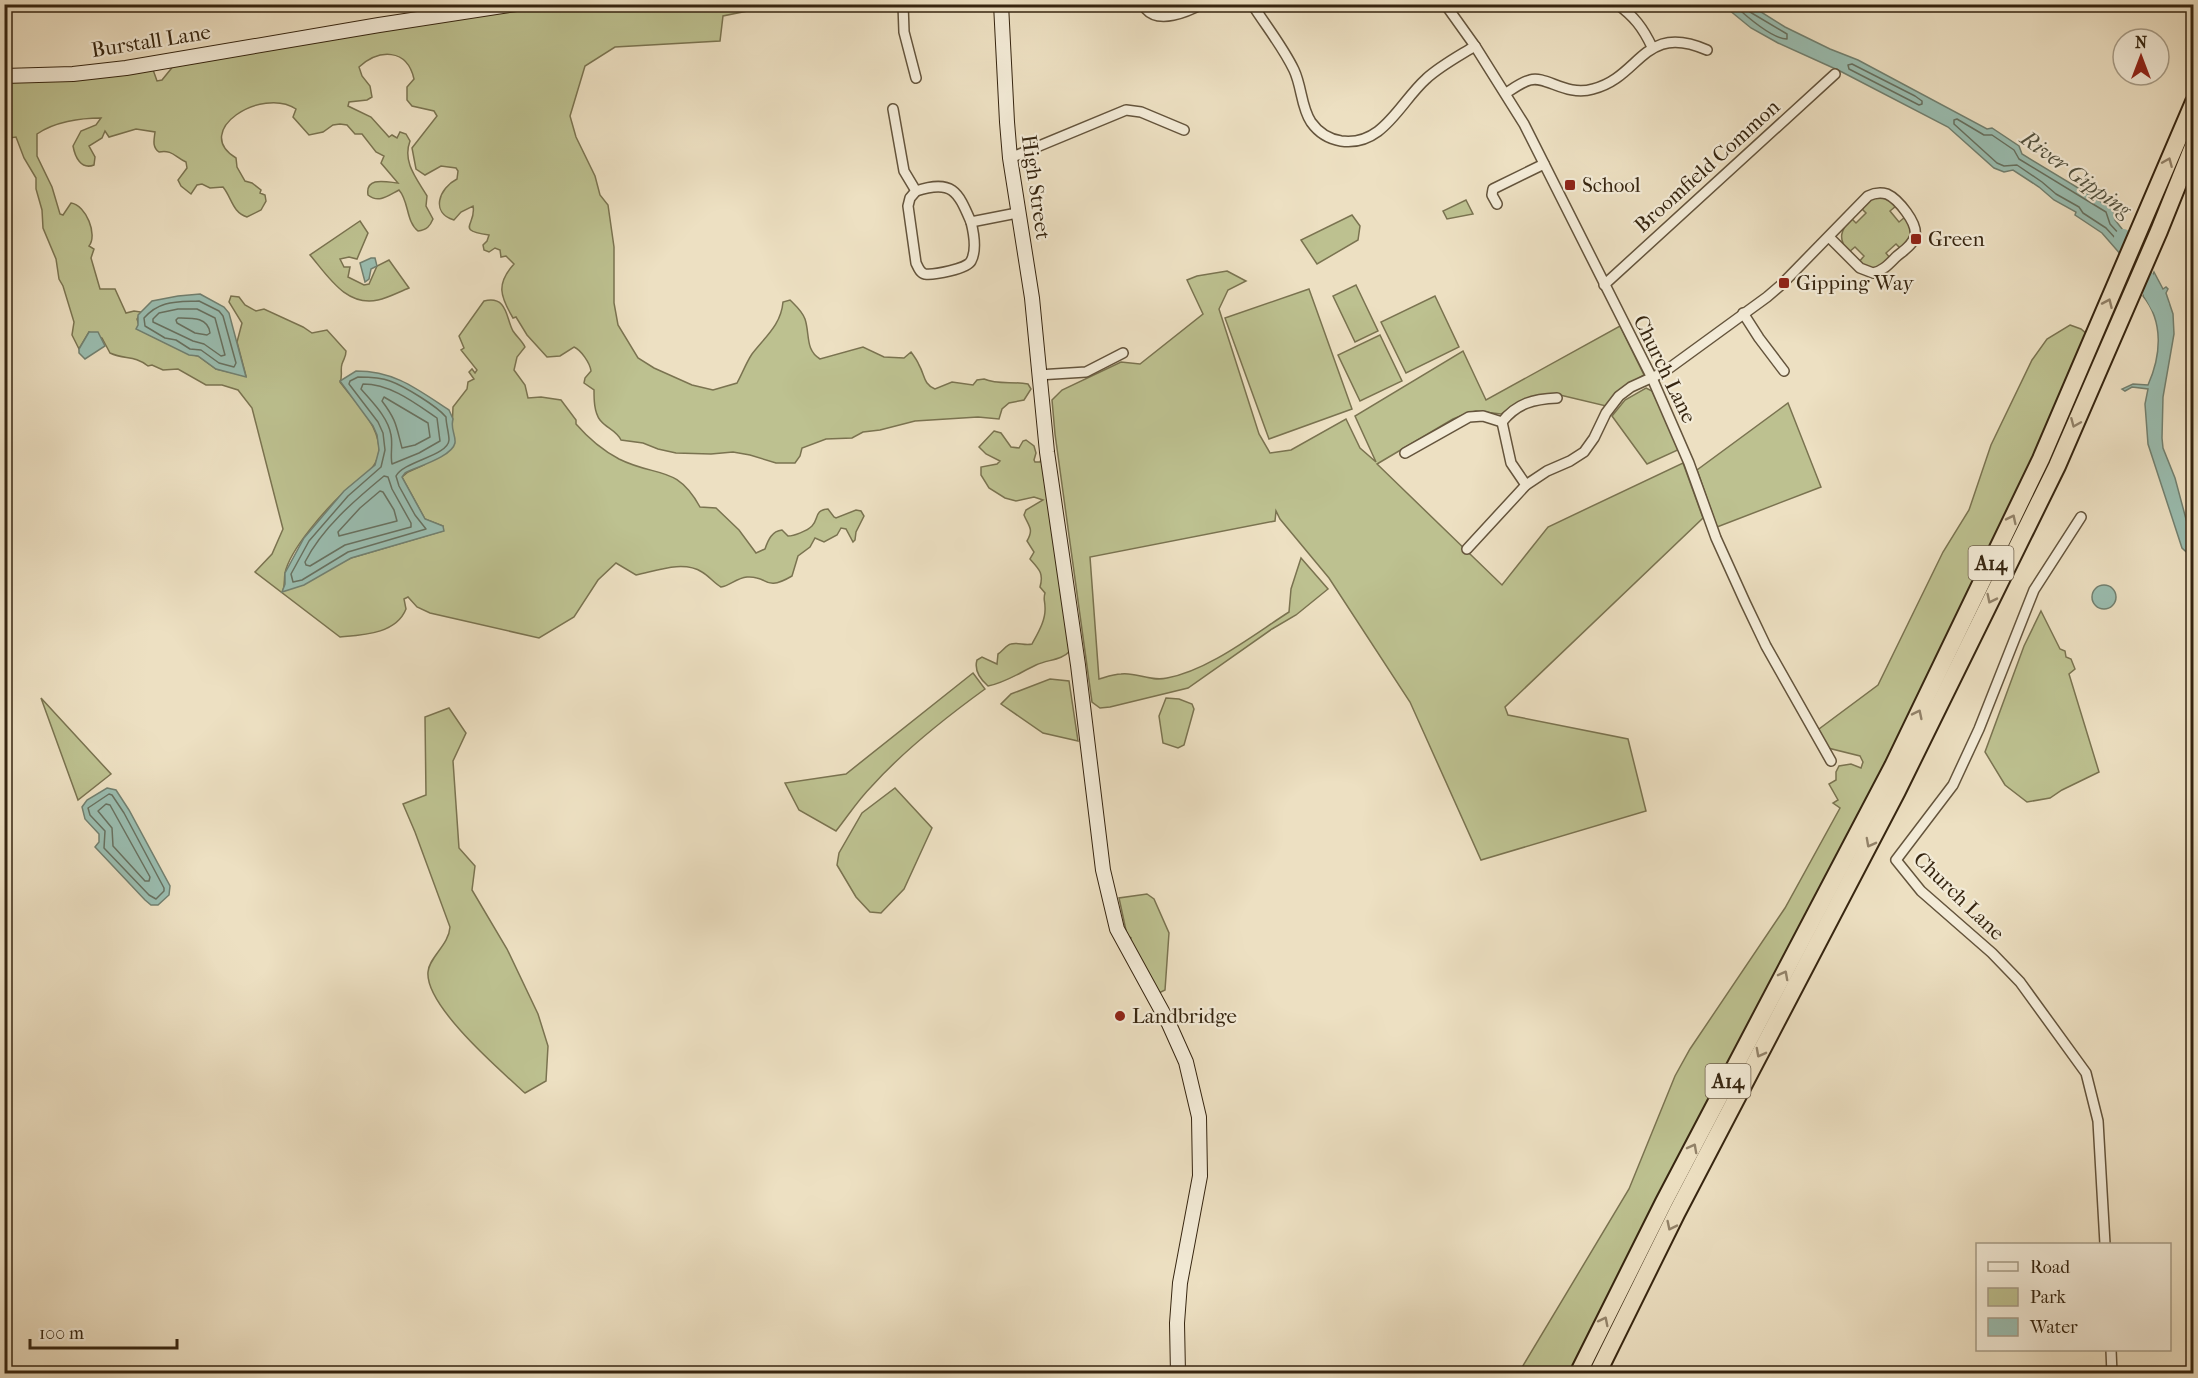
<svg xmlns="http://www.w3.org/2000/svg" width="2198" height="1378" viewBox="0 0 2198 1378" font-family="'IM FELL French Canon',serif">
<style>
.green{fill:#bdc190;stroke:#7a7350;stroke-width:1.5}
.water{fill:#9abdb0;stroke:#728070;stroke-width:1.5}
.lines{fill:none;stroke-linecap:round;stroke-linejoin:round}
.shore{stroke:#687160;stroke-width:1.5}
.river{stroke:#9abdb0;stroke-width:18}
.street-casing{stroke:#64543c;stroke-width:12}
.secondary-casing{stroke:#362510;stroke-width:16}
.highway-casing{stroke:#362510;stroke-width:20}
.street{stroke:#f3ebd7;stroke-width:9}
.secondary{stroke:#f3ebd7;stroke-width:14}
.highway{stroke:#ede0c2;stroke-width:16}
.oneway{stroke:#928269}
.poi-dot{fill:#8f2418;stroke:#f3ebd7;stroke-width:2}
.labels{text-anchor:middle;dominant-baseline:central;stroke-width:4.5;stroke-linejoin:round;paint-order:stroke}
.shield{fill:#f3ebd7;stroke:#6f604c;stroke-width:1.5}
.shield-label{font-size:20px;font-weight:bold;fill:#362510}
.street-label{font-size:21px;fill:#362510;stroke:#f3ebd7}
.poi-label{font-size:21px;fill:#362510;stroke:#f3ebd7;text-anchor:start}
.water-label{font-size:22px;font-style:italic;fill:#545340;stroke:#f3ebd7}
</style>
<rect width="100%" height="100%" fill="#ede0c2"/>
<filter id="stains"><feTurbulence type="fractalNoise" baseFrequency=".00333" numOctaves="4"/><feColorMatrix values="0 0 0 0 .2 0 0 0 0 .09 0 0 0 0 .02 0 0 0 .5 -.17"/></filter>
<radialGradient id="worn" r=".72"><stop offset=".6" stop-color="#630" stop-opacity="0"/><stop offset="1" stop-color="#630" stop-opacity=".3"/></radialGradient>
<g class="green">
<path d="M516,5H764L762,8L723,16L720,41L615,47L585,66L570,116L576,137L595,176L600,195L608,205L614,247V303L618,325L638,358L654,368L692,385L713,390L737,383C742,374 746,363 752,354C765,337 781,325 783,302L790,300C796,306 802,311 805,319C810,334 805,350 820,359L863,347L884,357L904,358L911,352C914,356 917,360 919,365C925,375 923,384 935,389L952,382L973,385L977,380L984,379C998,385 1012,381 1028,384L1031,389L1024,400L1009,403L1002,409L999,419L978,417L915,421L880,430L863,432L852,438L826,439L802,448L800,456L795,463H776L750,455L733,452L711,454L676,453L658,449L643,443L621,440C616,430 606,428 600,420C594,412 594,399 594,390L584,383L585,378L591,371C590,363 581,350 574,347L560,356L547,357L527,335L516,317L513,318C500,296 496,284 514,264L506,256L501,257L500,250L495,248L489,252L484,250L483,245L487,241L489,235C454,230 477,225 473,206L461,212L454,220C430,213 439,188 457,179L458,171L456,168L441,166L425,175L416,169L412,148L437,116L434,111L412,106L407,100V87L414,79C407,48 379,49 359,67L362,76L370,86L372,97L367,100L349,102L348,106L371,117L389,137L392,135L397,138L400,132L406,134L410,141C402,162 417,179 427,196L426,206L433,219C430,226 427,230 418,231C406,222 409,201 399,190C389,195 379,204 368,195C365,176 387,182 398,183L381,163L384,156L376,152L362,134H355L347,125L340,124L333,125L323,132L309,135L293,117L296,109C262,86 191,131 236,158L237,167L245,181L252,183L261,190L260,193L265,195L266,201L261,210L247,217C232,212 232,198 223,187L210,188L202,184L197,185L191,194L181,186L178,180L187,168L186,162C176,158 172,149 159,152C152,147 154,140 155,132L136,129L109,137L105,131L102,138L89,146L95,157L94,165C81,170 75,157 73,146L81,131L96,125L101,118C80,118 54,122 37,134V156L52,187L60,214L63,215L71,203C86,205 98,235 89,246L94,249L91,258L100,289H115L126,313L134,311L141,312L137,319L139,325L137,329L189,354L198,356L216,369L246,376L237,342L242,323L229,302L231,296L239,297L245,305L256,311L264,309L303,327L312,333L327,330L346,351C346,357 344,358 342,364C340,370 343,376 340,382C354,401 377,422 379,447C380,470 358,478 344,492C326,509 290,549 285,573C284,579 285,584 283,591L351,558L443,531V526L425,519L402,477L408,472L424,465L452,430L453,407L467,389L468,382L474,379L469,372L472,369L475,373L477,370L461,350L464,348L459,336L484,301C508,295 506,319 513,331C517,337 522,341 525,347L517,357L514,370L525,385L528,398L541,397L561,400L576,420V424C589,439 602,450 619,459C657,478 676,464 700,507L716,508L739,530L756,553L765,549C768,540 772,531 782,530L788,536C794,536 807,531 812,526C819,519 814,510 828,509L834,517L836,518L856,510L861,511L864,516L856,532L855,540L853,542L846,529L841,528L837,535L824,542L815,538L810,547L798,556L792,576C763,593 769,575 747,577C736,578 730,586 721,587C714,583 709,576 702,572C683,560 656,571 636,575L616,563L598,580L574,617L539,638L430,613L417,607L408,597L404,599L406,609C396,634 363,635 340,637L255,572L272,554L283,529L252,408L238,390L222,385H206L178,369L163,370L152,365L148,366C134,355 125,360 110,353L102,338L89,332L79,349L72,335L74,322L63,286L59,279L56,259L43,228L42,210L36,189V178L24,158L16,137L9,138L5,135V76L151,64L157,81L162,80L179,59Z"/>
<path d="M1875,197C1885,198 1889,199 1896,206L1890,211L1899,222L1905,217L1908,221L1911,234L1901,249L1896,244L1886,253L1890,258C1877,268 1874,274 1859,262L1864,256L1855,247L1849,252C1837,239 1841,230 1851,218L1856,223L1866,213L1861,208Z"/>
<polygon points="1466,200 1473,214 1447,219 1443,211"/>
<polygon points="1352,215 1360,226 1358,240 1317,264 1301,240"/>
<path d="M360,221L368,233L357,259L349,257L340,259L344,267H350L348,277L364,285L369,284L377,266L389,260L409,288C399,292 388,298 378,300C346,307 328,276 310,255Z"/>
<path d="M1227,271L1246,281L1228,290L1219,309L1259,434L1270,453L1291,450L1346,419L1360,448L1376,462L1355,416L1463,351L1486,400L1620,326L1644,375L1618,391L1606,406L1560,395L1520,401L1501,414L1476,411L1468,413L1453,419L1377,464L1502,585L1548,527L1683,463L1703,518L1505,707L1508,715L1628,739L1646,811L1481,860L1410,702L1329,578L1280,519L1276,511L1275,521L1090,557L1099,679C1106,677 1114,674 1121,674C1137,672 1150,682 1167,678C1209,670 1253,635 1289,612L1291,589L1301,558L1328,589L1296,615L1272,629L1188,688L1110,707L1100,708L1092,702L1055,434L1052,400L1062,390L1121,362L1140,364L1203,314L1187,280L1197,276Z"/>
<polygon points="1356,285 1378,331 1355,342 1333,296"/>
<polygon points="1309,289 1352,409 1269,439 1225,318"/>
<polygon points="1435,296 1459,347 1406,373 1381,322"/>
<path d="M2070,325L2081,329L2088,335C1934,690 1747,1029 1570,1373L1518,1374L1629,1189L1675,1076L1690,1049L1785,908L1840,808L1833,803L1838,800L1829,784L1836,780V772L1839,766L1851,764L1861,768L1863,762L1860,756L1820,746L1815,732L1878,685L1943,552L1969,510L1991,445L2032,360L2047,339Z"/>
<polygon points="1380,335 1402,381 1360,401 1338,355"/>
<polygon points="1646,388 1652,391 1680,449 1647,464 1612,416 1625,400"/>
<polygon points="1788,403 1821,487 1717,527 1697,470"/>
<path d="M994,431L1001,433L1011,447L1019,448L1023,441L1026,440L1034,446L1036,453L1034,460L1035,462H1040L1042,457L1071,650C1061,661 1049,659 1036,665C1021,672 1005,683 988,686C980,679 974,670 977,660L982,657L997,664L998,654C1003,651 1006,645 1011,644C1018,642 1025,646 1032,644C1038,633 1046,620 1045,607C1045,601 1043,599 1045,593L1040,587C1044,573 1039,569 1030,559L1034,552L1027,541C1034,529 1029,527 1024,515L1026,510L1043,500L1034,497L1016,501L1005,498L989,488L981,475V467L997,464L1000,461L986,454L979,447Z"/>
<polygon points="2041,611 2060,649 2065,651 2066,657 2071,659 2075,669 2069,674 2099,772 2062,790 2050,798 2027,802 2005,785 1985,752 2024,646"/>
<path d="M973,673L985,689C945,718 904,750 871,787C858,800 848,816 836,831L799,810L785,783L846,774Z"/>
<polygon points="1050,679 1069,681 1078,741 1043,733 1001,704 1011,694"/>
<polygon points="41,698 111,774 78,800"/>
<polygon points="1166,698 1179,699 1192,704 1194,709 1184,745 1178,748 1163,743 1159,716"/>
<path d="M449,708L466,733L453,761L459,848L475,866L472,890L507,949L538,1014L548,1046L546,1081L525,1093C501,1071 425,1006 428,972C429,957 449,945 450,927L415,832L403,804L426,795L425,717Z"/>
<polygon points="895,788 932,828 904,889 881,913 870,912 856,897 837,865 839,853 862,813"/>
<polygon points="1147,894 1154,899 1169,933 1165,990 1157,994 1129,941 1131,938 1127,935 1119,898"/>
</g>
<g class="water">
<polygon points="1723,5 1750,5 1785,27 1830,49 1858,60 1987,129 1992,128 2019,146 2022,154 2113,209 2115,220 2130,239 2122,256 2102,233 2075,215 2076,212 2054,200 2039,187 2013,170 2004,172 1994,168 1948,127 1840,71 1778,43 1751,28"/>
<polygon points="371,258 375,258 377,266 371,269 369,279 365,282 360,263"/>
<path d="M2154,272L2163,289L2166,287L2168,289L2166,293L2173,314L2174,334L2163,397L2162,438L2163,448L2175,478L2186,519L2193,537V558L2182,548L2148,444L2145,404L2148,389L2132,387L2125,391L2122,389L2133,384L2148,385C2161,356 2164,322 2143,296Z"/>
<polygon points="200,294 224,307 229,313 246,377 216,369 198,356 189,355 136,329 138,325 138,315 152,301 178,296"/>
<polygon points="89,332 98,332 105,346 85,359 79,353 79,349"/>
<path d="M356,371C395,371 417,389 449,410L453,419C450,428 456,435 455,443C452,457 416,467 405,473L402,477L425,519L443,526L444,531L351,558L304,585L282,592L285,584V573L304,538L344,491L375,465L379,450L377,435L373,426L340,381Z"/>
<circle cx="2104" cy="597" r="12"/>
<polygon points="107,788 116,790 129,810 170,886 169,895 158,905 151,905 145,900 95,847 99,842 99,834 85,819 82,807 87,800"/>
</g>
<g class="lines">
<g class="shore">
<path d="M1733,4C1745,15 1772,39 1787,39V34L1750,12L1748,4"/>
<polygon points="1852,64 1915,96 1922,101 1922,104 1919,105 1849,69 1848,65"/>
<polygon points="1954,120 1957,119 1984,135 1992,135 2014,150 2019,159 2106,212 2110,224 2121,236 2121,240 2117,240 2106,228 2083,213 2079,207 2056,194 2042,182 2017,165 2004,166 1997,163 1954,124"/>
<path d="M199,301L219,311L223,316L236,363L234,367L219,363L201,350L190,349L176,340L165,338L145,326L144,318C160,300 176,302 199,301Z"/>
<polygon points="178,309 197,309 215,318 225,355 221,356 204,344 193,341 153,322 153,319 159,313"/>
<path d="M178,318C192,318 208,317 210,333L207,335L195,333L177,323L176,320Z"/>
<path d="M358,377C369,377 380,377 390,381C404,386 437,406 446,417C446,424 449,433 449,440C448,456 404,461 396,476L399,486L415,515L426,529L348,552L302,580L293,582L291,574L309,541L348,496L381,467L385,450L383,433L378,422L349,384L350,381Z"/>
<path d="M363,384C391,384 415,403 437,418L440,441L419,453L392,464C390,455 393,445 391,435C388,417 372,402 361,389Z"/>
<path d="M384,397L428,423L430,437L415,445L402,448C396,426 397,421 382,401Z"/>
<path d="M384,476L388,477L392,489L411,523V527L345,545L310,566L306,565L305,562C322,528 355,500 384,476Z"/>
<polygon points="380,491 383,492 394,510 397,521 339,536 338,532 360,508"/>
<polygon points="109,794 112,795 124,813 164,888 164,891 156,899 149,895 104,848 105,831 90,815 88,808"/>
<polygon points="106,804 110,805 150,877 149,881 145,881 113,846 112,828 98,811"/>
</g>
<polyline class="river" points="2123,238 2160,306"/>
<g class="street-casing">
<g id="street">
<polyline points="903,4 904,32 916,78"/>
<path d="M1252,4C1266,26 1283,47 1294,70C1302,87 1301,107 1311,122C1318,132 1329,139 1341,141C1383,147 1400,102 1426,79C1440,66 1459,56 1475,46"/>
<polyline points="1445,4 1475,46 1524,124 1652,378 1689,463 1716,538 1745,602 1766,646 1831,761"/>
<path d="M1617,4C1634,16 1643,28 1652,47"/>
<path d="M1146,9C1159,24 1187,12 1202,4"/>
<path d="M1506,93C1514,88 1522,82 1530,80C1546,75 1566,97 1593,89C1641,77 1643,22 1707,50"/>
<path d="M893,109L904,171L916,191C953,179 958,192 971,222L1017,213"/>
<polyline points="1010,158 1126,110 1141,112 1184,130"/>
<path d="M916,191L910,198L908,206L916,263C918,267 920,273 925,274C934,275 967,269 971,261C977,250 974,234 971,222"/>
<polyline points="1497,204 1492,195 1493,189 1544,164"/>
<polyline points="1604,285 1835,74"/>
<polyline points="1743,313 1759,338 1784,371"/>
<polyline points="1038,375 1086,372 1123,353"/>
<polyline points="1405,453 1469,417 1483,416 1502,422"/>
<path d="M1526,485L1511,463L1502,422C1517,403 1534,399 1557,398"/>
<polyline points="2081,517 2034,590 1979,729 1953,785 1896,860 1921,891 1992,953 2020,982 2086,1073 2098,1121 2105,1244"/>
<path d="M1467,549L1526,485L1547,471L1570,461L1584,452L1594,438L1606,413L1619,396L1631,387L1664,372L1767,297L1781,285L1868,196C1874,193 1880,192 1887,194C1898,199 1918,223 1915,236C1913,245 1903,251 1896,257C1889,264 1883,271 1873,273L1860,268L1829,237"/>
<polyline points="2111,1350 2112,1374"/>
</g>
</g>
<g class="secondary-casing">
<g id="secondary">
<polyline points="1001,4 1007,122 1010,158 1032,298 1047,452 1078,665 1103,870 1117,929 1169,1024 1186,1062 1199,1117 1200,1176 1180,1283 1177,1323 1178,1374"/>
<polyline points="4,76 73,74 126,68 379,25 516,4"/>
</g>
</g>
<g class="highway-casing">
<g id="highway">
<polyline points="1578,1374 1664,1202 1893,766 2041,459 2194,102"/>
<polyline points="1597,1374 1677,1212 1897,791 2057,466 2159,231 2194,144"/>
</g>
</g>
<use href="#street" class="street"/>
<use href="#secondary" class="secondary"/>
<use href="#highway" class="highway"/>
</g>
<defs><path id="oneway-chevron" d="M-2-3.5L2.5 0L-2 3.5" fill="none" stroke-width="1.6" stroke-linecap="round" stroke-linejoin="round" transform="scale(1.5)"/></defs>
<g class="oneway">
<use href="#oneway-chevron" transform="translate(2168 162) rotate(-67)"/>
<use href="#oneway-chevron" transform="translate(2108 303) rotate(-66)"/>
<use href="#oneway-chevron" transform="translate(2075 423) rotate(113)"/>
<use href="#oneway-chevron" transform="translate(2012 519) rotate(-64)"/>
<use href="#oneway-chevron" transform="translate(1991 599) rotate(116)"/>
<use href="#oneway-chevron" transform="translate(1918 714) rotate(-64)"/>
<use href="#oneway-chevron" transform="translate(1870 843) rotate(118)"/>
<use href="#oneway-chevron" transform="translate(1784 975) rotate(-62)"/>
<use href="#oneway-chevron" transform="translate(1760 1053) rotate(118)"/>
<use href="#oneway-chevron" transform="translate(1693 1148) rotate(-62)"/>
<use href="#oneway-chevron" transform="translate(1671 1226) rotate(116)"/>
<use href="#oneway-chevron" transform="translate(1604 1321) rotate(-63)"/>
</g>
<g class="poi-dot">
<rect x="1564" y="179" width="12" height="12" rx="3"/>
<rect x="1910" y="233" width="12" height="12" rx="3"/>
<rect x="1778" y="277" width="12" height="12" rx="3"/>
<circle cx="1120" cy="1016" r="6"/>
</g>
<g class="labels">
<g class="shield">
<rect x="1968.5" y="546" width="45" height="34" rx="4.5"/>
<rect x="1705.5" y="1064" width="45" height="34" rx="4.5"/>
</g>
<g class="shield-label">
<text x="1991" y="563">A14</text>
<text x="1728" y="1081">A14</text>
</g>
<g class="street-label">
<text transform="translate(151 41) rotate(-9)">Burstall Lane</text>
<text transform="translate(1707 166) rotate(-42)">Broomfield Common</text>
<text transform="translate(1036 187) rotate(82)">High Street</text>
<text transform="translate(1665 369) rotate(64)">Church Lane</text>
<text transform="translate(1959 896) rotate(44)">Church Lane</text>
</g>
<g class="poi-label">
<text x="1582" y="185">School</text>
<text x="1928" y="239">Green</text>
<text x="1796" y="283">Gipping Way</text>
<text x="1132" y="1016">Landbridge</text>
</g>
<g class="water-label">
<text transform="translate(2076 174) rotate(36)">River Gipping</text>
</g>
</g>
<rect width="2198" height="1378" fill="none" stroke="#ede0c2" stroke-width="24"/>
<rect x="6" y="6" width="2186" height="1366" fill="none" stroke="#362510" stroke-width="3"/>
<rect x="12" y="12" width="2174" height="1354" fill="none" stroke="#362510" stroke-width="1.5"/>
<rect x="1976" y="1243" width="195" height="108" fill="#f3ebd7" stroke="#a79c87" stroke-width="1.5"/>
<rect x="1988" y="1262" width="30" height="9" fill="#f3ebd7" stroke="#a79c87" stroke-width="1.5"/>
<text x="2030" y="1273" font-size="18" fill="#362510">Road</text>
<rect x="1988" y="1288" width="30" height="18" fill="#bdc190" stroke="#a79c87" stroke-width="1.5"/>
<text x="2030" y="1303" font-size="18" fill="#362510">Park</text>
<rect x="1988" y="1318" width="30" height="18" fill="#9abdb0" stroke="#a79c87" stroke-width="1.5"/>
<text x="2030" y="1333" font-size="18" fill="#362510">Water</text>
<g transform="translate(2141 57)"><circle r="28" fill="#f3ebd7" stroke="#a79c87" stroke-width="1.5"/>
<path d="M0-4.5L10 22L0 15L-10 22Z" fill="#8f2418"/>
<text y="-9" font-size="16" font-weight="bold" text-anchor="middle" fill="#362510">N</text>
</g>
<path d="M30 1339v9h147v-9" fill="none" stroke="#362510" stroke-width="3"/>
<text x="39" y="1339" font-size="18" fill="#362510" stroke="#f3ebd7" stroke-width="4.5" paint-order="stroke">100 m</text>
<rect width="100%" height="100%" filter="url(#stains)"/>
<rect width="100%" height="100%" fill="url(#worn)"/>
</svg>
